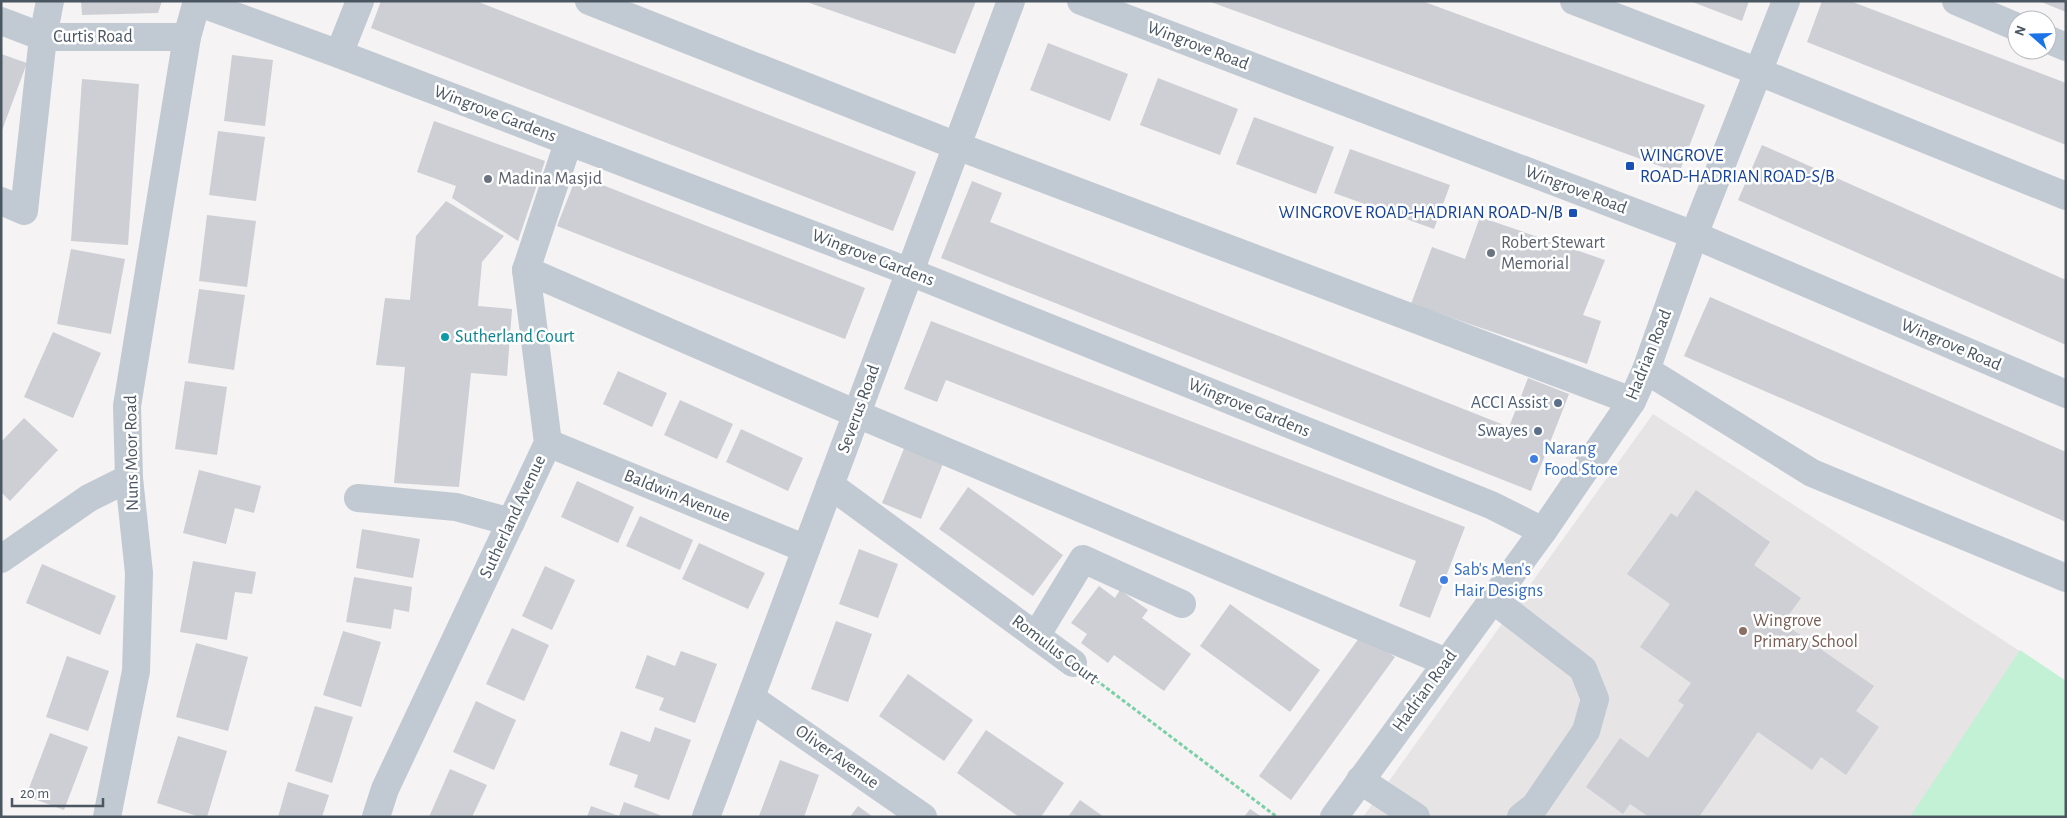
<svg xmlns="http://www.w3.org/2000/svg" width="2067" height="818" viewBox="0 0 2067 818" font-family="'Alegreya Sans',sans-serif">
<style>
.education{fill:#e6e4e5}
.green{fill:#c3f1d5}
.building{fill:#cdcfd5}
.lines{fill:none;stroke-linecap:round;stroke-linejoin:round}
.path{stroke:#7ad0a6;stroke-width:3;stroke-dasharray:4 2.5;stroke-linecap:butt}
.minor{stroke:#c1cad2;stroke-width:28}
.transit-dot{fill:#1a4fb4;stroke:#fff;stroke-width:2}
.worship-dot{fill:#6b7280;stroke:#fff;stroke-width:2}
.culture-dot{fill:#0f9aa8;stroke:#fff;stroke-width:2}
.service-dot{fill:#5c6f8a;stroke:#fff;stroke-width:2}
.shop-dot{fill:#3f7fe0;stroke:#fff;stroke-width:2}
.education-dot{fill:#8d6e63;stroke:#fff;stroke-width:2}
.labels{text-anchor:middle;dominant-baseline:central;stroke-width:5;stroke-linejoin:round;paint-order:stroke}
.street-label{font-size:18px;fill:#4a5661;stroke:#fff}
.transit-label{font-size:18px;fill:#164399;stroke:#fff;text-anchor:start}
.worship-label{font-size:18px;fill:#5b616d;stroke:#fff;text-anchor:start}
.culture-label{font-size:18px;fill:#0d838f;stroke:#fff;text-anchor:start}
.service-label{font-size:18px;fill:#4e5e75;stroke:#fff;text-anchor:end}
.shop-label{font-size:18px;fill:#366cbe;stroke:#fff;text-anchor:start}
.education-label{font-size:18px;fill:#785e54;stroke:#fff;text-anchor:start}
</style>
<rect width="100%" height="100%" fill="#f5f3f3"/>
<polygon class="education" points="1653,414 2066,681 2066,817 1363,817"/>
<polygon class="green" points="2020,650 2066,681 2066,817 1910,817"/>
<g class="building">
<polygon points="81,1 162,1 158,13 82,15"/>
<polygon points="381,1 476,1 916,172 893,231 371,28"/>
<polygon points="804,1 976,1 955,54"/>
<polygon points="1208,1 1422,1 1705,105 1679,173"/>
<polygon points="1690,1 1749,1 1742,21"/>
<polygon points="1822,1 1850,1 2066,83 2066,145 1807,42"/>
<polygon points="2039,1 2066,1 2066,12"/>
<polygon points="1048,43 1128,74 1110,121 1030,90"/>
<polygon points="1,54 27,63 1,133"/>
<polygon points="232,55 273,60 265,126 224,121"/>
<polygon points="1158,78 1238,109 1220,155 1140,125"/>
<polygon points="82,79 139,84 128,245 71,241"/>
<polygon points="1254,117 1334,147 1316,194 1236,164"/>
<polygon points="434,121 545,161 518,241 452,198 456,186 417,172"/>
<polygon points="218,131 265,137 256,201 209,195"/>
<polygon points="1762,145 2066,280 2066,345 1738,200"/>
<polygon points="1350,149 1450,185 1434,229 1334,193"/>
<polygon points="577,175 865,288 845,339 557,226"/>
<polygon points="972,181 1002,193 990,222 1509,427 1528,378 1569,394 1531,491 941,258"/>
<polygon points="446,201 504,236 482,262 478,306 512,309 507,376 471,373 459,487 394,483 405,367 376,365 385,298 410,300 416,236"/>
<polygon points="207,215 256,221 247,287 199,281"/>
<polygon points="1480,217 1605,260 1583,315 1601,321 1587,364 1411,304 1432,247 1465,259"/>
<polygon points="71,249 125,259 111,334 57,324"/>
<polygon points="199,289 245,295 234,370 188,363"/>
<polygon points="1710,297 2066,452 2066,522 1684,356"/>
<polygon points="931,321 1465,527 1430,618 1399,606 1416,561 946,380 937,402 904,389"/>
<polygon points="53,332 101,353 73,418 24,397"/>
<polygon points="618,371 667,393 652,427 603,404"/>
<polygon points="185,381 227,387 217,455 175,449"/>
<polygon points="680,400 733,424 717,459 664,435"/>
<polygon points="24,418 58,450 10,501 1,492 1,442"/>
<polygon points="741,429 803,458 788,491 726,462"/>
<polygon points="905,446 944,461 921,519 882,503"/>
<polygon points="199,470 261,486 254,513 235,508 226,544 183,533"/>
<polygon points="577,481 634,507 618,543 561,517"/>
<polygon points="968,487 1063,555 1033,596 939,529"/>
<polygon points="1696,490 1770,542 1754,565 1801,598 1783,623 1874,686 1856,711 1879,727 1846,775 1821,757 1812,770 1758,732 1699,817 1649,817 1630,804 1623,814 1586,787 1620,738 1648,758 1684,705 1678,701 1691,683 1640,647 1670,604 1627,574 1671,513 1677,517"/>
<polygon points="640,516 693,540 680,570 626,546"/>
<polygon points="362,529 420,539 413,578 356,568"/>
<polygon points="699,543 765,573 748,609 682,579"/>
<polygon points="859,549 898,564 878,618 839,604"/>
<polygon points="193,561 256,572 252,594 235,592 227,640 180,632"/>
<polygon points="42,564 116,596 100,635 26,603"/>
<polygon points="545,566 575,580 552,630 522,616"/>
<polygon points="354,577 412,587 409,612 394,609 391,629 346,622"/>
<polygon points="1099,586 1115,598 1120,590 1148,610 1142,618 1191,654 1164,691 1114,655 1108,663 1081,643 1087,634 1071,623"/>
<polygon points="1230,604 1320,670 1290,712 1200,646"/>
<polygon points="836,621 872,634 848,702 811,689"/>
<polygon points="512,628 549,645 524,701 486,684"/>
<polygon points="343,631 381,642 361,707 323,695"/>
<polygon points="1362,634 1395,657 1291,800 1259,776"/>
<polygon points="196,643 248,657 228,731 176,717"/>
<polygon points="681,651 717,664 695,723 659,710 664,698 635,688 647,655 675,666"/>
<polygon points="67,656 109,671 88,731 46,717"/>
<polygon points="908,674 973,720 944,761 879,716"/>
<polygon points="476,701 516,720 494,770 453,752"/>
<polygon points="315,706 353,717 332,783 295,771"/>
<polygon points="655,727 691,740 669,800 634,787 638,775 609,765 621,731 650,742"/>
<polygon points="986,730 1064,783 1041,817 1019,817 957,773"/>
<polygon points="50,733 88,747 64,810 26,796"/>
<polygon points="178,736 227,751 207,817 200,817 157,803"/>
<polygon points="780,760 819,775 804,817 759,816"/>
<polygon points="450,769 487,785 472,817 429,817"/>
<polygon points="288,782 329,795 322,817 278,817"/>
<polygon points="1080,800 1104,817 1068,817"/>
<polygon points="624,802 660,815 660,817 587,817 591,806 619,816"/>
<polygon points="858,806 873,817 850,817"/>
<polygon points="1250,809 1262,817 1244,817"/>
</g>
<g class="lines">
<polyline class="path" points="1096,680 1277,817"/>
<g class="minor">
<polyline points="589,1 957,146 1632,401"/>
<polyline points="1081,1 1694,235 2066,394"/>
<polyline points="1574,1 1759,72 2066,196"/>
<polyline points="1956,1 2017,27"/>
<polyline points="197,2 339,54 910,272 1491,505 1543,531"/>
<polyline points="1,21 43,37 187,37"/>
<polyline points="2047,39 2066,47"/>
<polyline points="339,54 360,1"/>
<polyline points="1,201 24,211 43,37 50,1"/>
<polyline points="526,270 857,414 1446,662"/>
<polyline points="1646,370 1812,473 2066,578"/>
<polyline points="548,443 806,549"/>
<polyline points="830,485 1073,663"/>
<polyline points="358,498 456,507 511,522"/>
<polyline points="1,559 89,498 129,478"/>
<polyline points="1492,599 1583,669 1595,699 1586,731 1535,806 1521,817"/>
<polyline points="1036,636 1083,559 1182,604"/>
<polyline points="751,698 923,817"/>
<polyline points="1360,780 1416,817"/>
<polyline points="107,817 136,671 139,573 129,478 127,406 187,37 197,1"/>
<polyline points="376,817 385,789 548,443 526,270 568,143"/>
<polyline points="706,817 1011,1"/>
<polyline points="1334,817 1543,531 1632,401 1646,370 1694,235 1786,1"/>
</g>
</g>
<g class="transit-dot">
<rect x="1625" y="161" width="10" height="10" rx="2.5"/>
<rect x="1568" y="208" width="10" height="10" rx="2.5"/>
</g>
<g class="worship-dot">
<circle cx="488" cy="179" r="5"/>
<circle cx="1491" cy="253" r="5"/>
</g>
<circle class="culture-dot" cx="445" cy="337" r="5"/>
<g class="service-dot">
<circle cx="1558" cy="403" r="5"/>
<circle cx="1538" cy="431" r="5"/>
</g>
<g class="shop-dot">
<circle cx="1534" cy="459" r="5"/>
<circle cx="1444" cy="580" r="5"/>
</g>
<circle class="education-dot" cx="1743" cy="631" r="5"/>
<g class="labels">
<g class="street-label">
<text x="93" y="37">Curtis Road</text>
<text transform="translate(1198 46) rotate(21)">Wingrove Road</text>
<text transform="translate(495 114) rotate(21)">Wingrove Gardens</text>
<text transform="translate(1576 190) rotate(21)">Wingrove Road</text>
<text transform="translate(873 258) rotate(21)">Wingrove Gardens</text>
<text transform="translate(1951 345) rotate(23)">Wingrove Road</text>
<text transform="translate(1649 355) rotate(-68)">Hadrian Road</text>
<text transform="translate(1249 408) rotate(22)">Wingrove Gardens</text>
<text transform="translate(859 409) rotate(-70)">Severus Road</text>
<text transform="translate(132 453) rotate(-91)">Nuns Moor Road</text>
<text transform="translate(677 496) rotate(22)">Baldwin Avenue</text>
<text transform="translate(513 517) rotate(-65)">Sutherland Avenue</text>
<text transform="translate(1055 650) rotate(37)">Romulus Court</text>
<text transform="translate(1425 691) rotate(-54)">Hadrian Road</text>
<text transform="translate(837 757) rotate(35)">Oliver Avenue</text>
</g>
<g class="transit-label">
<text x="1640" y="156">WINGROVE<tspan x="1640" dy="21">ROAD-HADRIAN ROAD-S/B</tspan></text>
<text x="1563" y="213" text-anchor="end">WINGROVE ROAD-HADRIAN ROAD-N/B</text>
</g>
<g class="worship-label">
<text x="498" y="179">Madina Masjid</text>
<text x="1501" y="243">Robert Stewart<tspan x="1501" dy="21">Memorial</tspan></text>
</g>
<g class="culture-label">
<text x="455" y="337">Sutherland Court</text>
</g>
<g class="service-label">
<text x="1548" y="403">ACCI Assist</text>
<text x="1528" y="431">Swayes</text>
</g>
<g class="shop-label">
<text x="1544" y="449">Narang<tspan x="1544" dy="21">Food Store</tspan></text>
<text x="1454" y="570">Sab's Men's<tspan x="1454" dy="21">Hair Designs</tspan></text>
</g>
<g class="education-label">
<text x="1753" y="621">Wingrove<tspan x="1753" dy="21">Primary School</tspan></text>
</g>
</g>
<rect width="2067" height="818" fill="none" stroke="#4a5661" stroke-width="5"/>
<g transform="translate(2032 35) rotate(290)"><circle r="24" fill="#ffffff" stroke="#b7bbc0"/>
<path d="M0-4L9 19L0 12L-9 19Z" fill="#1a73e8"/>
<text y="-8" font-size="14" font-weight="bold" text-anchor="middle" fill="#4a5661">N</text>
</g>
<path d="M12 798v8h91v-8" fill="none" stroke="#4a5661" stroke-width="2.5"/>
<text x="20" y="798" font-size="15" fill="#4a5661" stroke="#ffffff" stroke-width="4" paint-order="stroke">20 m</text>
</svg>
